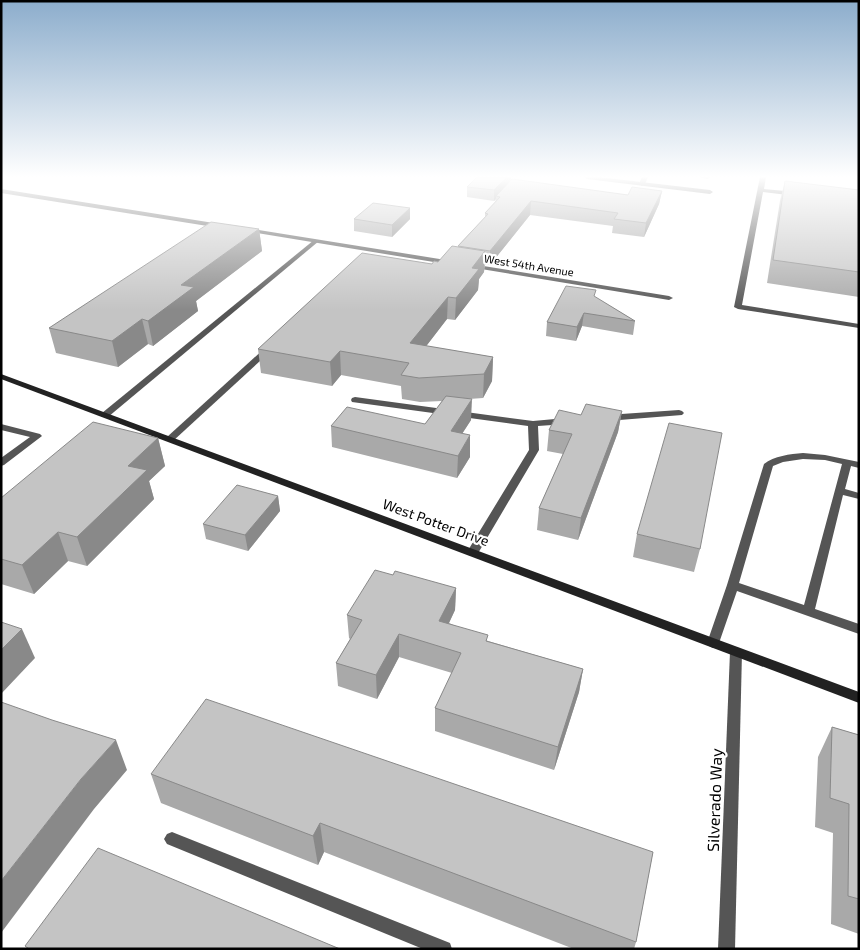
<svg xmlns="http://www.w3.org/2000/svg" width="860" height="950" viewBox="0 0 860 950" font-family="'Exo 2',sans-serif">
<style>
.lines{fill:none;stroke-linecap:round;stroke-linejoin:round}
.service{fill:#555;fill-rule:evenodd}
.minor{fill:#555;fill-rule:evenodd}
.secondary{fill:#222;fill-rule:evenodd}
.wall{fill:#a9a9a9}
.shaded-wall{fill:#898989}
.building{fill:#c4c4c4;stroke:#898989}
.labels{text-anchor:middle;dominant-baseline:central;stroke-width:4.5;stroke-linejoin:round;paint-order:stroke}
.far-street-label{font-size:11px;fill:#000;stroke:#fff}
.street-label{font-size:14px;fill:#000;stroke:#fff}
.near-street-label{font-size:16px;fill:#000;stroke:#fff}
</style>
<rect width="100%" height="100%" fill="#fff"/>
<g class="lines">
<g class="service">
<polygon points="642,177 648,177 645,184 642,186 639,184"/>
<polygon points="700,177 710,177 707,179"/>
<polygon points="760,177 766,177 764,189 796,192 799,194 796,196 763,192 742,305 859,324 859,328 738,309 734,307"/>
<polygon points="314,240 319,241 108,417 102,417 100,415 102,413"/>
<polygon points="266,347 269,347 273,349 173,441 167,441 165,439 167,437"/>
<polygon points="1,424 40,434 42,436 4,465 1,466 1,458 30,437 1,430"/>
<path d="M803,453L825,455L859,462V468L851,466L845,489L859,493V499L843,495L815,609L859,624V634L737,591L719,643L717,646L713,648L709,646L707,643L727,585L764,464C774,456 790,454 803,453ZM803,459L825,460L842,464L804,605L739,583L773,466L783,462Z"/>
<polygon points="172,832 450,943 452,949 423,949 167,844 164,839 167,834"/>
</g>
<g class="minor">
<polygon points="584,177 598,177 710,190 713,192 710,194 587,179"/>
<polygon points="1,189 220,224 223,226 220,228 1,193"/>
<polygon points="247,228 452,261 455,263 452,265 245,231 244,230"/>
<polygon points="471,264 669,296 673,298 669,300 469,267 469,265"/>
<polygon points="355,397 533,421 566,418 571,421 566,424 538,426 539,450 477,555 469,555 467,552 529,450 528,426 352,402 351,400 352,398"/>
<polygon points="679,410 682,411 684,413 682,415 607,421 602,418 607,415"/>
<polygon points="736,647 740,649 742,652 735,949 718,949 730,652 732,649"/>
</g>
<polygon class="secondary" points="1,374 859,692 859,703 1,379"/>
</g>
<g class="wall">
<polygon points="511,177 510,181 628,195 662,191 659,204 644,237 612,233 613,226 530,215 490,265 485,265 484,272 479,279 478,290 455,320 447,319 426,346 493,357 492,381 483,398 469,399 471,420 462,434 470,457 457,478 332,447 331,426 425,424 442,401 420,402 402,399 401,386 341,375 332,386 261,373 258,349 438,262 458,247 458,246 485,217 485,213 495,202 496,199 494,201 467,197 467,187"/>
<polygon points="785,181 859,190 859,297 767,283 780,201"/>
<polygon points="410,208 410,219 392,237 354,231 354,219"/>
<polygon points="259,229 262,251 196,301 198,311 153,346 148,344 118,367 56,353 49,328"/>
<polygon points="595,297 635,321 633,335 582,326 576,341 546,336 547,322"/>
<polygon points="622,411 618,432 578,540 537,530 539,508 563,454 547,451 549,430 581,415"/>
<polygon points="158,438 165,466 149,481 154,499 87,566 68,561 34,594 1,584 1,498"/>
<polygon points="278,496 280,511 248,551 206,539 203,524"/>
<polygon points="637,534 700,549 694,572 633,557"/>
<polygon points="393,575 456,588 455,610 449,623 488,641 583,669 579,692 554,770 435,731 435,708 452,673 399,657 377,699 338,686 336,663 350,639 349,638 347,615"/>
<polygon points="832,727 859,735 859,934 831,924 833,833 815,827 818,757"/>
<polygon points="151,774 653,852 636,942 634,949 574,949 324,852 318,865 161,803"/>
</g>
<g class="shaded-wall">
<polygon points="507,177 511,177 510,183 496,196 496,199 494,201 494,190"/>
<polygon points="662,191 659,204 644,237 646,223"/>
<polygon points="531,201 530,215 490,265 490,251"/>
<polygon points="410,208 410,219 392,237 392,225"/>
<polygon points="259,229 262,251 196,301 198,311 153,346 148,321 181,285"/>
<polygon points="485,251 484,272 479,279 478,290 455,320 456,298 472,268"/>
<polygon points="448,297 447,319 411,366 410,343"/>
<polygon points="584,313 582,326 576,341 577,327"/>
<polygon points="142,319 148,344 118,367 112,341"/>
<polygon points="340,351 341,375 332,386 330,362"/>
<polygon points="493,357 492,381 483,398 484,374"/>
<polygon points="472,399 471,420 450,452 451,431"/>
<polygon points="622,411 618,432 578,540 581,518"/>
<polygon points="470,435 470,457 457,478 458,456"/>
<polygon points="158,438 165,466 149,481 154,499 87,566 77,537 128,466"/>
<polygon points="278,496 280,511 248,551 245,535"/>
<polygon points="58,532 68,561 34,594 22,565"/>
<polygon points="456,588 455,610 439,644 439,621"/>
<polygon points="22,629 35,658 1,694 1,650"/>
<polygon points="399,634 399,657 377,699 376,675"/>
<polygon points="583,669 579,692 554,770 558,747"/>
<polygon points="116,740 127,770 94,809 1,933 1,881 81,779"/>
<polygon points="320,823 324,852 318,865 313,836"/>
</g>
<g class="building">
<polygon points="477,177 507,177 494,190 467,187"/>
<polygon points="512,179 628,195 632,187 662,191 646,223 614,219 618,213 531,201 490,251 458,246 488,214 485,213 500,197 496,196"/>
<polygon points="785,181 859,190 859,272 773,260"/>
<polygon points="373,203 410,208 392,225 354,219"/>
<polygon points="211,222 259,229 181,285 194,287 148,321 142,319 112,341 49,328"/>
<polygon points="452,246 485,251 472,268 479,269 456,298 448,297 410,343 493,357 484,374 419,378 401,375 409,363 340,351 330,362 258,349 362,253 432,264 434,261 438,262"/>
<polygon points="566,286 596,290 594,296 635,321 584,313 577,327 547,322"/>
<polygon points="446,396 472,399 451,431 470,435 458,456 331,426 347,407 425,424"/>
<polygon points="586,404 622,411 581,518 539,508 572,434 549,430 559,410 581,415"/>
<polygon points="93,422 158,438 128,466 147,470 77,537 58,532 22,565 1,559 1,498"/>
<polygon points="669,423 722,433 700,549 637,534"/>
<polygon points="237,485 278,496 245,535 203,524"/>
<polygon points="375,570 393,575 395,571 456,588 439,621 488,635 486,641 583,669 558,747 435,708 461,653 399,634 376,675 336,663 362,620 347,615"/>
<polygon points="1,622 22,629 1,650"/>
<polygon points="206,699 653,852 636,942 320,823 313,836 151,774"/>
<polygon points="1,702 52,720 116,740 81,779 1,881"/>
<polygon points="832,727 859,735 859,899 848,896 849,804 830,798"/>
<polygon points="98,848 340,949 29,949 25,946"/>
</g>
<linearGradient id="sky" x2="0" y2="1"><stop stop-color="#8cadcc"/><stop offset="0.57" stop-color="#fff"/><stop offset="1" stop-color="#fff" stop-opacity="0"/></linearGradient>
<rect width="860" height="310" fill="url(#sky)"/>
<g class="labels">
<g class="far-street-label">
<text transform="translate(529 265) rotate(9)">West 54th Avenue</text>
</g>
<g class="street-label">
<text transform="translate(436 522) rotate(20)">West Potter Drive</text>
</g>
<g class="near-street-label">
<text transform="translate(714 800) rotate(-88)">Silverado Way</text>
</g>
</g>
<rect width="860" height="950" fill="none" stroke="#000000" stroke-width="5"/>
</svg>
